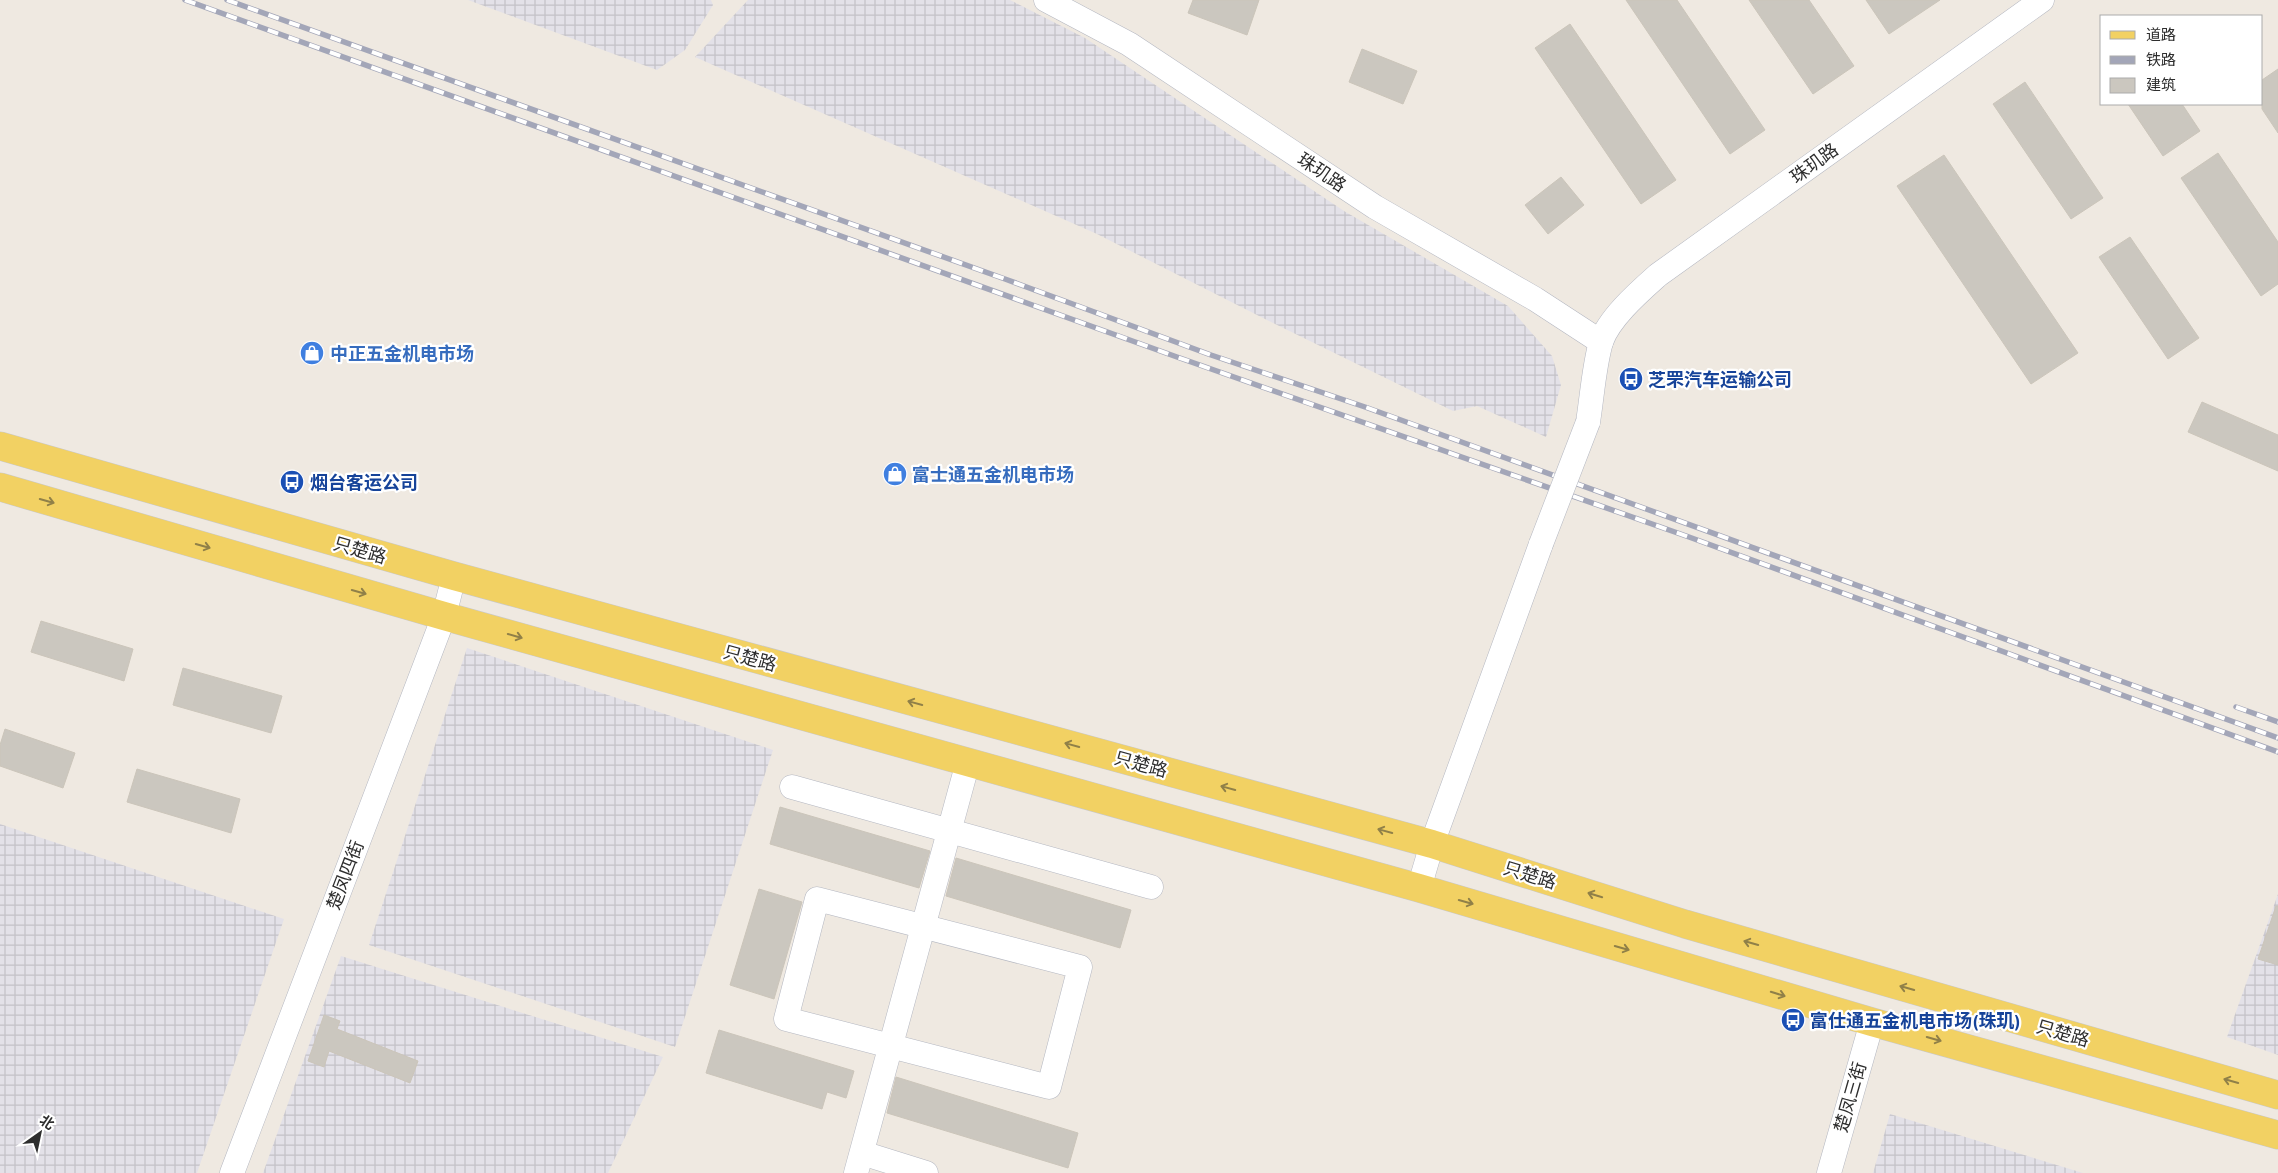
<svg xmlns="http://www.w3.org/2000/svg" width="2278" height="1173" viewBox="0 0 2278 1173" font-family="Mulish,'Noto Sans SC',sans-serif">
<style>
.industrial{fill:url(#industrial-grid)}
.building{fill:#cbc7bf;stroke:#cbc5ba}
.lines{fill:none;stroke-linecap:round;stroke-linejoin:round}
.minor-casing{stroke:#b4b7c1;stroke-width:25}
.major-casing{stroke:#c9c9c9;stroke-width:29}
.minor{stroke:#fff;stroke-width:24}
.major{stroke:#f2d163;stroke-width:28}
.rail-casing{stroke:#a3a6b8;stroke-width:5.5}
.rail{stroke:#fff;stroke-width:4;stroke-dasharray:11;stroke-linecap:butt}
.minor-bridge-casing{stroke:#b4b7c1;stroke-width:25;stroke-linecap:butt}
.minor-bridge{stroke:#fff;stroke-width:24}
.oneway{stroke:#908048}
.labels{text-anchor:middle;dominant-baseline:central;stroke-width:4.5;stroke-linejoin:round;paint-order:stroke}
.street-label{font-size:18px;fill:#2e2e2e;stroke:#fff}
.shop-label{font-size:18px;font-weight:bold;fill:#366cbe;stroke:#fff;text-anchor:start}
.transit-label{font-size:18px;font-weight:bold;fill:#164399;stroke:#fff;text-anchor:start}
</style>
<defs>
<pattern id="industrial-grid" width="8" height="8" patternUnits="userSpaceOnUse" patternTransform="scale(1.25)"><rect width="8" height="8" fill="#e3e1e8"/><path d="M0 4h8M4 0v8" fill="none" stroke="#c3c1c7"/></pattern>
</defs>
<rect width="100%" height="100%" fill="#efe9e1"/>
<g class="industrial">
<polygon points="468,0 711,0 713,5 685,50 657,70"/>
<polygon points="748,0 1010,0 1085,38 1344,211 1508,306 1552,356 1561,385 1546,437 1477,406 1453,411 1261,317 1097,234 695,57"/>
<polygon points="467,648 773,750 675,1047 369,945"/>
<polygon points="0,824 284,919 197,1173 0,1173"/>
<polygon points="2278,894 2278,1055 2227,1037"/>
<polygon points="341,956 663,1057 608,1173 263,1173"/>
<polygon points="1890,1114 2083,1173 1873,1173"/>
</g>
<g class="building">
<polygon points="1193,0 1259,0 1247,35 1188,13"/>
<polygon points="1626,0 1677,0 1765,130 1730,154"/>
<polygon points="1749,0 1809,0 1854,66 1813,94"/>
<polygon points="1866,0 1940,0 1889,34"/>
<polygon points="1570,24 1676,180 1641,204 1535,48"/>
<polygon points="1362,49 1417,71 1403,104 1349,82"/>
<polygon points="2278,69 2278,133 2262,109 2262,80"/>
<polygon points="2025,82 2103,198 2071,219 1993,104"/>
<polygon points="2128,104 2182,104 2200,131 2163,156"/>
<polygon points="2218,153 2278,242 2278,284 2261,296 2181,178"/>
<polygon points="1944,155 2078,353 2031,384 1897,186"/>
<polygon points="1561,177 1584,205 1548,234 1525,205"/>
<polygon points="2130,237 2199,338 2168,359 2099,257"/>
<polygon points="2202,402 2278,435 2278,471 2188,432"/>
<polygon points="41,621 133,649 124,681 31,652"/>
<polygon points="183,668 282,696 271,733 173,705"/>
<polygon points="5,729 75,753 63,788 0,766 0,745"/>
<polygon points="137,769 240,799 231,833 127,802"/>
<polygon points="780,807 930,851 919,888 770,844"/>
<polygon points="956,858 1131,910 1120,948 946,896"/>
<polygon points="759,889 802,902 774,999 730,985"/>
<polygon points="2276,906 2278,906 2278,965 2258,959"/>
<polygon points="324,1015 340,1021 337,1029 418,1061 410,1083 329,1051 324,1067 308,1061"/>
<polygon points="719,1030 854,1071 846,1098 827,1092 822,1109 706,1073"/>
<polygon points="896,1077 1078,1133 1068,1168 887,1113"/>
</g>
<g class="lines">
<g class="minor-casing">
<g id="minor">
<polyline points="1046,0 1129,44 1375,207 1535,299 1601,342"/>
<path d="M1588,422C1592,397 1594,366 1601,342C1609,318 1639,292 1658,275L2042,0"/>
<polyline points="792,787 1151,887"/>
<polyline points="1419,888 1432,844 1541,544"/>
<polygon points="817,899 1080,967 1049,1087 786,1019"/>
<polyline points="862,1153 926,1173"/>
<polyline points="232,1173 444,616 454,576"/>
<polyline points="856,1173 968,762"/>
<polyline points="1829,1173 1872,1022"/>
</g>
</g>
<g class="major-casing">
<g id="major">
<polyline points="0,446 454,576 1432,844 1685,924 2278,1095"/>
<polyline points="0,487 444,616 1419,888 1872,1022 2278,1135"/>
</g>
</g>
<use href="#minor" class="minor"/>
<use href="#major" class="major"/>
<g class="rail-casing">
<g id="rail">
<polyline points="185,0 1177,357 1689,537 2278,752"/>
<polyline points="227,0 1005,279 1211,355 1365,407 2278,738"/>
<polyline points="2236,707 2278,722"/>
</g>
</g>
<use href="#rail" class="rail"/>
<g class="minor-bridge-casing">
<polyline id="minor-bridge" points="1541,544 1588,422"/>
</g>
<use href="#minor-bridge" class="minor-bridge"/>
</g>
<defs><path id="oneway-shaft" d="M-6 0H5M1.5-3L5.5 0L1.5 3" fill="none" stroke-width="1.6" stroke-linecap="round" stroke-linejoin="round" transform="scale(1.25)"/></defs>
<g class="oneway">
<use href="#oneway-shaft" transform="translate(47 501) rotate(16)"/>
<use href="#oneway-shaft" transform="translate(203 546) rotate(16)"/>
<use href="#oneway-shaft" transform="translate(359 592) rotate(16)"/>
<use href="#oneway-shaft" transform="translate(515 636) rotate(16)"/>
<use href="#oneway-shaft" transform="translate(915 703) rotate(-165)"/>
<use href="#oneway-shaft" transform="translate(1072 745) rotate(-165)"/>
<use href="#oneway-shaft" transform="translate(1228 788) rotate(-165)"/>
<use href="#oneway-shaft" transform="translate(1385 831) rotate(-165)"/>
<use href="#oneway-shaft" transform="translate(1595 895) rotate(-163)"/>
<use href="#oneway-shaft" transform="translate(1466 902) rotate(16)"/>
<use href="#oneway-shaft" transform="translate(1751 943) rotate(-164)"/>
<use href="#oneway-shaft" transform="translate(1622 948) rotate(16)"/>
<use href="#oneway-shaft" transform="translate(1907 988) rotate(-164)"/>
<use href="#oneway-shaft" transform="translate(1778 994) rotate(17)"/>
<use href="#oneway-shaft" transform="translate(1934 1039) rotate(16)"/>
<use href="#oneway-shaft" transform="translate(2231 1081) rotate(-164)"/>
</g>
<defs>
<g id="shop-disc" transform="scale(1.25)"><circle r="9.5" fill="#3f7fe0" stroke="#fff"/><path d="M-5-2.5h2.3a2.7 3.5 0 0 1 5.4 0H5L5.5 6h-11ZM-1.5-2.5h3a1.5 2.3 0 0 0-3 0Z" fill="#fff"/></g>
<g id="bus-disc" transform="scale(1.25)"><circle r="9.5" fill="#1a4fb4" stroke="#fff"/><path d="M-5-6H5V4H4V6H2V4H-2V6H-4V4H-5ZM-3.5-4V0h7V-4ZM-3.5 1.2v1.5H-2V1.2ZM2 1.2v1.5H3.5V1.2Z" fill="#fff"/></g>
</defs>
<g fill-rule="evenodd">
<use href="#shop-disc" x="312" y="353"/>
<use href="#bus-disc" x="1631" y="379"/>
<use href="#shop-disc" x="895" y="474"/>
<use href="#bus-disc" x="292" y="482"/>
<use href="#bus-disc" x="1793" y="1020"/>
</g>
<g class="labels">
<g class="street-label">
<text transform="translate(1814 163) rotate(-36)">珠玑路</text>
<text transform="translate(1322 172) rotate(34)">珠玑路</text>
<text transform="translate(360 550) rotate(16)">只楚路</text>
<text transform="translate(750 658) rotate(15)">只楚路</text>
<text transform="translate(1141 764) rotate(15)">只楚路</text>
<text transform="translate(345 875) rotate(-69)">楚凤四街</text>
<text transform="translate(1530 875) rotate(17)">只楚路</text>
<text transform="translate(2063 1033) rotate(16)">只楚路</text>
<text transform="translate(1850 1097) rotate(-74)">楚凤三街</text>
</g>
<g class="shop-label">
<text x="330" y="353">中正五金机电市场</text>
<text x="912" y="474">富士通五金机电市场</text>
</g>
<g class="transit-label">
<text x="1648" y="379">芝罘汽车运输公司</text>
<text x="310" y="482">烟台客运公司</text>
<text x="1810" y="1020">富仕通五金机电市场(珠玑)</text>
</g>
</g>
<rect x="2100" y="15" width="162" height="90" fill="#ffffff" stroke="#ababab"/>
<rect x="2110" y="31" width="25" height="8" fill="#f2d163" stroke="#ababab"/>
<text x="2146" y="40" font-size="15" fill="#2e2e2e">道路</text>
<rect x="2110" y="56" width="25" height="8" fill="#a3a6b8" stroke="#ababab"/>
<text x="2146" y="65" font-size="15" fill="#2e2e2e">铁路</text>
<rect x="2110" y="78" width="25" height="15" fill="#cbc7bf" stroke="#ababab"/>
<text x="2146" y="90" font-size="15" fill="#2e2e2e">建筑</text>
<g transform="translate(40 1133) rotate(33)" stroke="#ffffff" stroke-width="4" paint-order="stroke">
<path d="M0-4L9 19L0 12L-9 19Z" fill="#2e2e2e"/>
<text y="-8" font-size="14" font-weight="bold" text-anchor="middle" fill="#2e2e2e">北</text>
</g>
</svg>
